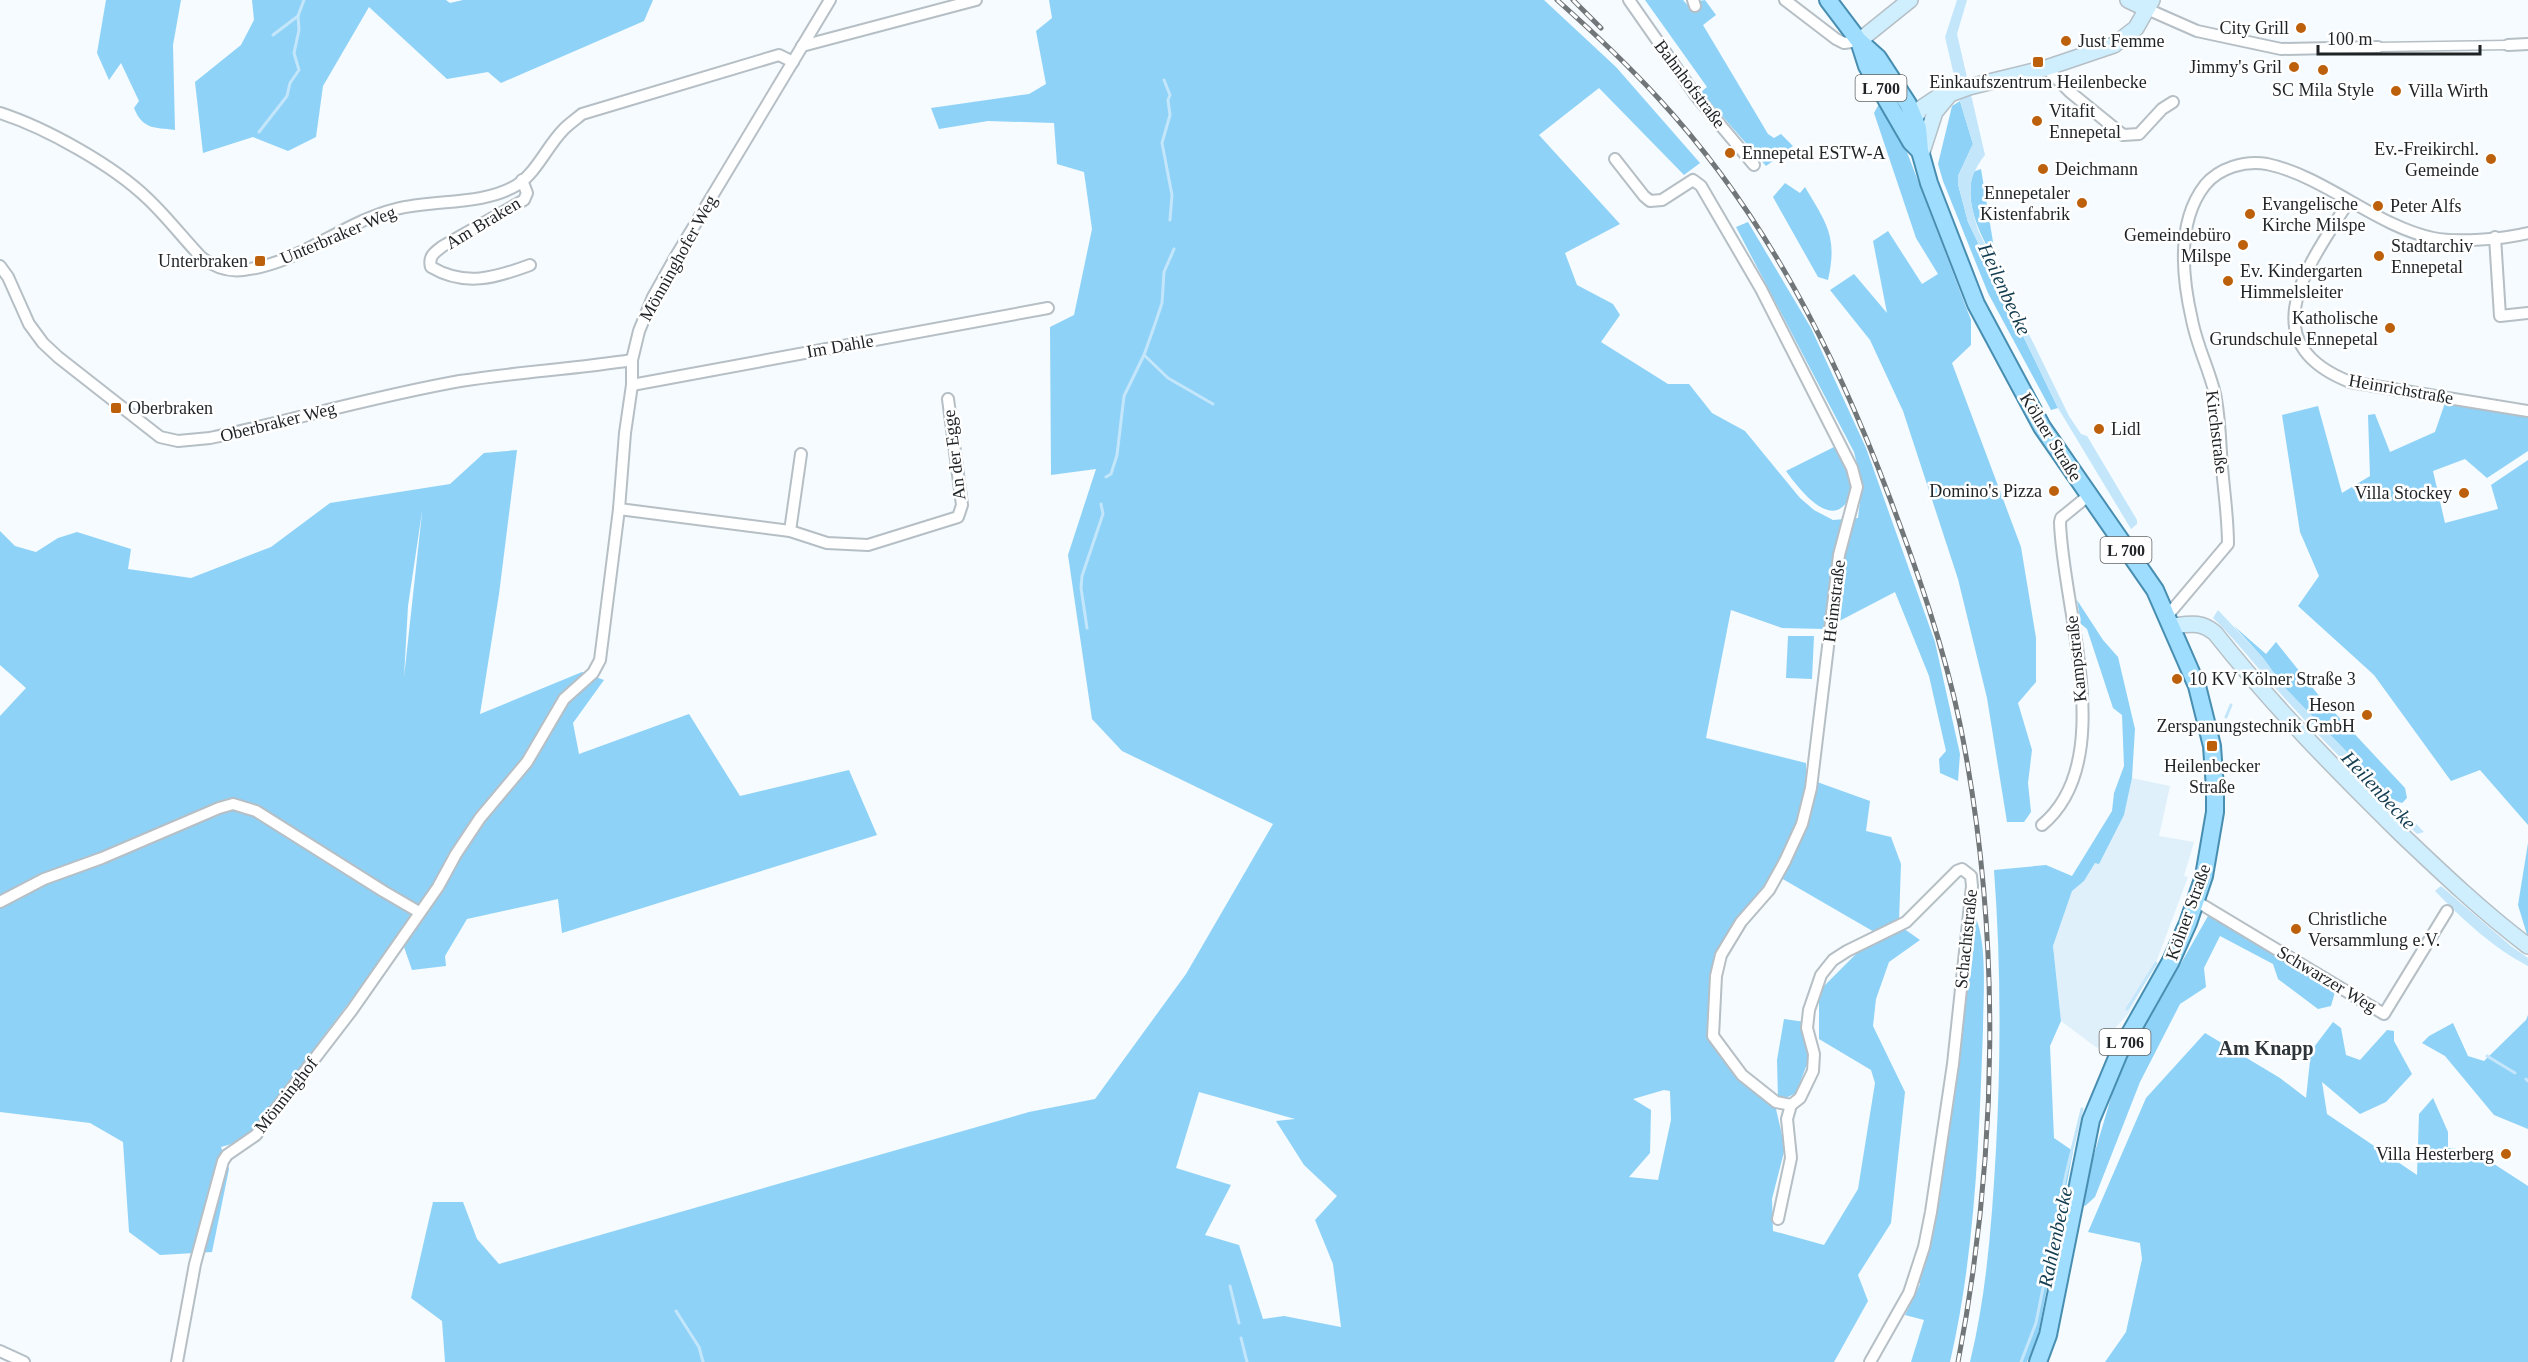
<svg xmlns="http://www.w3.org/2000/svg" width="2528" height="1362" viewBox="0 0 2528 1362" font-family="Georgia,serif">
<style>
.built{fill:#dff0fb}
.green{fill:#8fd2f7;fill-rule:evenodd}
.water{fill:#c3e6fb}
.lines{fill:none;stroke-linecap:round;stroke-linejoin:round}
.stream{stroke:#c3e6fb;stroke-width:3}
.pedestrian-casing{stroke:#b5bfc5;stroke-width:11}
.minor-casing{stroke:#b5bfc5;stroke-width:14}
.secondary-casing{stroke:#b5bfc5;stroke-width:18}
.primary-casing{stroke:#488eb1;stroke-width:20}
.pedestrian{stroke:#fff;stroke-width:8}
.minor{stroke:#fff;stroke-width:10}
.secondary{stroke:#cfeefe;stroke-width:15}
.primary{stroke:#9eddfe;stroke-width:16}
.rail-casing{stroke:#717679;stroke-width:5}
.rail{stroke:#fff;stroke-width:3;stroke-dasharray:9;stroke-linecap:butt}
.poi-dot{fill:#bc600c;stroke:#fff;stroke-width:2}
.labels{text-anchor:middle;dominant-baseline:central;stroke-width:5;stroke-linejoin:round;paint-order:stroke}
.shield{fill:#fff;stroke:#626566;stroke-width:1.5}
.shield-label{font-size:16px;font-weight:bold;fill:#1f2325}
.poi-label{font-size:18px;fill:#1f2325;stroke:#fff;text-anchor:start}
.street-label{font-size:18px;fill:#1f2325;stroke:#fff}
.water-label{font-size:20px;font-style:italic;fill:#123c50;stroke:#fff}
.neighbourhood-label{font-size:20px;font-weight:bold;fill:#2e353a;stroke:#fff}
</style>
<rect width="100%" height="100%" fill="#f5fbfe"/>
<polygon class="built" points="2132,778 2170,786 2159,836 2194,842 2184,876 2188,877 2157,960 2128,1014 2097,1048 2061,1021 2053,946 2072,891 2084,881 2124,815"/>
<g class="green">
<path d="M106,0H181L173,45L175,130C154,127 143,130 134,108L139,101L121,63L109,80L97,53Z"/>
<polygon points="252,0 446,0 450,3 463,0 653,0 644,21 501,83 488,72 447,79 369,7 323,86 316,137 288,151 253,137 203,153 195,82 241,45 254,20"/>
<path d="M1049,0H1544L1616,67L1700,163L1684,175L1599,88L1539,135L1620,224L1565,253L1577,285L1613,304L1620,315L1601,342L1668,384H1689L1712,413L1745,431L1800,498L1814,510L1833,520L1858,518L1862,484L1854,452L1736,227L1748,222L1811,328L1866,448L1935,642L1960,754L1958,781L1940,773L1939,759L1946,751L1929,676L1895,592L1824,629L1782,628L1731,610L1706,738L1806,763V778L1870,801L1866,831L1891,837L1901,864L1899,921L1876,933L1774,874L1738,919L1717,954L1710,1038L1748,1086L1776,1109L1785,1148L1772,1199L1773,1231L1824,1245L1858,1189L1875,1083L1871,1070L1819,1039V991L1856,954L1903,928L1920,940L1889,962L1876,999L1873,1026L1905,1092L1891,1223L1858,1275L1868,1301L1834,1362H445L442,1321L411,1298L433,1202H463L477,1239L499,1264L1029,1112L1095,1099L1186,974L1273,824L1122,751L1092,719L1068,555L1096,469L1051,475L1050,327L1074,315L1092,229L1084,172L1057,164L1054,123L988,121L939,129L931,108L1029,94L1046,84L1036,31L1052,18ZM1664,1090L1670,1091L1671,1120L1658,1180L1629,1177L1650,1153L1651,1110L1633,1099ZM1199,1092L1295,1119L1276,1121L1304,1165L1337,1196L1315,1220L1333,1264L1341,1327L1284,1316L1263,1319L1239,1245L1205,1235L1231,1185L1176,1168Z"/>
<polygon points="1645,0 1683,0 1692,10 1699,7 1699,1 1705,0 1716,15 1703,25 1768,134 1774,138 1781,134 1793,146 1766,166 1701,92 1707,87"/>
<polygon points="1960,101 1973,144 1958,176 1958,184 1968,222 2058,408 2051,410 1988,293 1943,181 1938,164 1952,106"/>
<polygon points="1880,102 1902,139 1971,320 1971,345 1952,363 2021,547 2036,638 2036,682 2018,703 2032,750 2028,783 2031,812 2024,822 2007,822 1987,698 1958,579 1903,411 1870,340 1830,290 1854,274 1887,313 1873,241 1888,231 1922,284 1938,274 1916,238 1874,113"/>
<path d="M1981,169L1995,254H1991C1977,228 1965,202 1973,172Z"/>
<path d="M1785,183L1800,193L1805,187C1826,223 1838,236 1828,280L1818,277L1773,197Z"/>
<polygon points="2447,397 2528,410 2528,451 2487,478 2465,459 2433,471 2445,523 2498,509 2491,485 2528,460 2528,825 2480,770 2451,781 2374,675 2298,606 2319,576 2300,532 2282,415 2318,406 2342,493 2370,476 2368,415 2375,414 2390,452 2435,432"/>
<path d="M1836,446C1842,458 1848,469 1851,481C1852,489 1851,497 1846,503C1828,528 1796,485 1786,471Z"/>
<path d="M517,450L499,594L480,714L582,672L604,680L573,723L579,754L689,714L740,796L849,770L877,835L562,933L558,899L467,919L445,956L446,966L412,970L404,947L410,934V916L380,962L290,1080L254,1133L246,1140L221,1147L229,1169L212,1252L160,1255L129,1232L123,1142L90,1123L0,1112V716L26,688L0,665V531L15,546L36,552L58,538L77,532L131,549L128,569L191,578L271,547L330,503L450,484L484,453ZM422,512V513L404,677L408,606Z"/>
<path d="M2077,600L2103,640L2118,657L2135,729L2132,778L2124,815L2099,864L2095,863L2084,881L2072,891L2053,946L2061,1021L2050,1046L2054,1138L2073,1151L2037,1340L2027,1362H1970C1987,1292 1992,1220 1996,1149C2001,1056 2001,964 1994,870L2046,865L2072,876L2112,811L2114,793L2124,766L2122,715L2113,708L2087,629L2081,624Z"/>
<polygon points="2234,626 2266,654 2276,642 2320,697 2405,788 2407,798 2402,803 2393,800 2284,687 2263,658"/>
<polygon points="1788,636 1814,636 1812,679 1786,678"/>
<polygon points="2528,843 2528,938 2518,905"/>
<path d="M1975,916C1988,943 1983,1000 1983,1030C1979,1140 1975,1254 1950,1362H1911L1924,1320L1905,1315L1920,1284L1918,1281L1936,1213Z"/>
<polygon points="2208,916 2272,951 2335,992 2331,1006 2318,1009 2278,979 2273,964 2220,936 2204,968 2206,987 2180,1004 2140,1082 2095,1197 2085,1206 2080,1202 2118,1074"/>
<polygon points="2528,1015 2528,1129 2494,1115 2445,1056 2422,1043 2429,1036 2453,1023 2468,1056 2484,1061 2526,1020"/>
<polygon points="1784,1019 1805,1022 1809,1059 1796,1093 1784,1099 1778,1099 1777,1060"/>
<polygon points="2333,1022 2341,1028 2346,1055 2360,1060 2387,1030 2394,1031 2394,1041 2412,1074 2386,1102 2360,1114 2322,1082 2327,1114 2417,1175 2419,1114 2433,1098 2448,1132 2448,1148 2474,1151 2528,1186 2528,1362 2105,1362 2126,1332 2142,1259 2140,1243 2088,1232 2146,1098 2205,1033 2280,1078 2306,1098 2311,1051"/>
</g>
<g class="water">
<path d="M1957,0H1967L1957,34L1985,155C1964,182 1969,199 1978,230L2069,416L2081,434L2087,436L2137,520V524L2131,529L2058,408L1968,222L1958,184V176L1973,144L1960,101L1945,37Z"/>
<path d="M2218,610L2263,658L2284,687L2424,832L2417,834C2370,788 2324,742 2280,693C2257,668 2237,641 2213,618Z"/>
<path d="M2441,886L2511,946L2528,958V966C2493,948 2462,919 2435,891Z"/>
</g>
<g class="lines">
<g class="stream">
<polyline points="273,35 298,16"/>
<polyline points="1164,80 1170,95 1168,100 1170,115 1162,143 1172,195 1170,220"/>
<polyline points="259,132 287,96 290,83 299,70 294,53 299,30 298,16 304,0"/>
<polyline points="1144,355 1168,378 1213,404"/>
<polyline points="1106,477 1111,474 1117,455 1124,396 1144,355 1155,324 1162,303 1164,272 1174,249"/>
<polyline points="1087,628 1081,588 1082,576 1103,514 1101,504"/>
<polyline points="2226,717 2231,705"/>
<polyline points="2127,1009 2156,963"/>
<polyline points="2487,1056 2515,1073"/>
<polyline points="2526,1079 2528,1081"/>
<polyline points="1230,1286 1239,1323"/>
<polyline points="676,1311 699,1347 703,1362"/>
<polyline points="1241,1338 1247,1362"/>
<polyline points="2021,1362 2036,1323 2066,1174 2082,1109"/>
</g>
<g class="pedestrian-casing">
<polyline id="pedestrian" points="2378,47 2508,45"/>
</g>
<g class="minor-casing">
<g id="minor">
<polyline points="1629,0 1696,96 1754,165"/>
<polyline points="1693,0 1695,6"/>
<polyline points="1785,0 1836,39 1844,43 1859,41"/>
<polyline points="2147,9 2197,31 2281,49 2378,47"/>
<polyline points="2508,45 2528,44"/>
<polyline points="802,46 976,0"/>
<polyline points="2046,68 2070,92 2123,135 2139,134 2162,109 2173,102"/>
<path d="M0,113C46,128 113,165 148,199C167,217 183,238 201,257C214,267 227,272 243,270C299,264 343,222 396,209C434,199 482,206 517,185C537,172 547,146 564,129C569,124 576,119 582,114L779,55L793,62"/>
<polyline points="1615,159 1644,196 1650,201 1662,200 1693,180 1701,186 1761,289 1852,468 1857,487 1839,555 1811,788 1802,824 1785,861 1769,890 1741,922 1721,955 1716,976 1713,1036 1742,1075 1776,1102 1791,1105"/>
<path d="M522,180L527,193L524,200L443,246C435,252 428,256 431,267C465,287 495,278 530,265"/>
<path d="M2349,201C2310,263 2248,342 2350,382L2528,411"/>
<polyline points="2495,237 2500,316 2528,313"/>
<path d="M0,266L8,277L29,324L43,343L58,357L160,437L178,441L210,438C294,420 375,396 460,381C517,372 575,369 632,360"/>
<polyline points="632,385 1048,308"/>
<polyline points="619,509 790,531 827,543 868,545 958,517 962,505 948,399"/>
<polyline points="790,531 801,454"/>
<path d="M2168,615L2228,544C2228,518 2224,492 2222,467C2220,443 2220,418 2215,394C2209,369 2197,346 2192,320C2182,277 2176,222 2205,185C2219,168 2245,160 2267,164C2324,176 2376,226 2433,238C2458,243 2503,239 2528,233"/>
<path d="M2042,825C2120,760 2062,608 2060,522L2061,518L2088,496"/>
<polyline points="2196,901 2384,1014 2447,911"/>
<polyline points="0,902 44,879 102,858 219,808 233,804 256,811 383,891 419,912"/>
<polyline points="1778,1219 1791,1158 1787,1119 1791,1105 1800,1098 1813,1071 1814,1054 1807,1028 1809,1010 1821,975 1833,960 1847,951 1906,922 1957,871 1962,869 1971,876 1972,886 1953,1064 1931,1212 1924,1247 1909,1293 1870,1362"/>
<polyline points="0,1351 24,1362"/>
<polyline points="177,1362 195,1264 223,1161 227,1155 256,1135 352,1010 438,887 456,854 480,818 527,762 564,699 593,673 600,660 619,509 625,433 632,385 632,360 639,331 653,297 676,256 830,0"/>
</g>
</g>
<g class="secondary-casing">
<g id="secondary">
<polyline points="2128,0 2147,9"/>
<polyline points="1859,41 1910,0"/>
<polyline points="1909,128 1920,109 1944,93"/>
<polyline points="1921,155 1935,112 1950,94 1969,87 2046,68 2114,45 2136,28 2152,0"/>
<path d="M2172,626C2190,624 2201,621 2215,633C2272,705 2336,770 2401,834C2442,873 2483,912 2528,946"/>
</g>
</g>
<g class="primary-casing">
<g id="primary">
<polyline points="1828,0 1859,41 1878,58 1908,104 1918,128 1920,151 1929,183 1976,304 2042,427 2155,590 2197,686 2212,746 2215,788 2215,812 2204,876 2188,923 2171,961 2119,1053 2091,1120 2048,1335 2038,1362"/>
<polyline points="1860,44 1867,66 1911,142 1920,151"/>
</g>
</g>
<use href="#pedestrian" class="pedestrian"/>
<use href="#minor" class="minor"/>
<use href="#secondary" class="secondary"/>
<use href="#primary" class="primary"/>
<g class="rail-casing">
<g id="rail">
<path d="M1557,0C1593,32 1627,64 1659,99C1764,213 1835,352 1889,496C1917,570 1944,647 1960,724C2002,933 1998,1154 1958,1362"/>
<polyline points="1573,0 1601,28"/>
</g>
</g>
<use href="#rail" class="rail"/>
</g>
<g class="poi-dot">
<circle cx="2301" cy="28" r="6"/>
<circle cx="2066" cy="41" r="6"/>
<rect x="2032" y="56" width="12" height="12" rx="3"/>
<circle cx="2294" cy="67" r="6"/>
<circle cx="2323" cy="70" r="6"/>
<circle cx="2396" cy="91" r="6"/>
<circle cx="2037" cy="121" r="6"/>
<circle cx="1730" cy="153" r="6"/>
<circle cx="2491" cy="159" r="6"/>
<circle cx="2043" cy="169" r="6"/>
<circle cx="2082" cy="203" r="6"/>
<circle cx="2378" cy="206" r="6"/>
<circle cx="2250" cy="214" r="6"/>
<circle cx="2243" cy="245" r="6"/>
<circle cx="2379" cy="256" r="6"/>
<rect x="254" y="255" width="12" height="12" rx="3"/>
<circle cx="2228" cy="281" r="6"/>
<circle cx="2390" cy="328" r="6"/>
<rect x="110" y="402" width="12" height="12" rx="3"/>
<circle cx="2099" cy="429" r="6"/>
<circle cx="2054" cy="491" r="6"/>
<circle cx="2464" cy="493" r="6"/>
<circle cx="2177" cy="679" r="6"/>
<circle cx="2367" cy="715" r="6"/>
<rect x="2206" y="740" width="12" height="12" rx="3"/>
<circle cx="2296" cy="929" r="6"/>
<circle cx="2506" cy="1154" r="6"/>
</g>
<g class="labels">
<g class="shield">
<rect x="1855.5" y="75" width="51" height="26" rx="4.5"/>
<rect x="2100.5" y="537" width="51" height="26" rx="4.5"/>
<rect x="2099.5" y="1029" width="51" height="26" rx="4.5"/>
</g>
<g class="shield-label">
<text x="1881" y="88">L 700</text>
<text x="2126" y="550">L 700</text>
<text x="2125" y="1042">L 706</text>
</g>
<g class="poi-label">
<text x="2289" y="28" text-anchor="end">City Grill</text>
<text x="2078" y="41">Just Femme</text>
<text x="2282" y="67" text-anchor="end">Jimmy's Gril</text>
<text x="2038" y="82" text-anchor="middle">Einkaufszentrum Heilenbecke</text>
<text x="2323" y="90" text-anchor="middle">SC Mila Style</text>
<text x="2408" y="91">Villa Wirth</text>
<text x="2049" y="111">Vitafit<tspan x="2049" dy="21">Ennepetal</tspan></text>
<text x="2479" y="149" text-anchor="end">Ev.-Freikirchl.<tspan x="2479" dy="21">Gemeinde</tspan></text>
<text x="1742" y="153">Ennepetal ESTW-A</text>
<text x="2055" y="169">Deichmann</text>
<text x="2070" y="193" text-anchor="end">Ennepetaler<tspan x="2070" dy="21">Kistenfabrik</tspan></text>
<text x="2262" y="204">Evangelische<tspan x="2262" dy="21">Kirche Milspe</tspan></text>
<text x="2390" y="206">Peter Alfs</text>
<text x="2231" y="235" text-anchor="end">Gemeindebüro<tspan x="2231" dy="21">Milspe</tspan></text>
<text x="2391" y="246">Stadtarchiv<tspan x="2391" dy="21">Ennepetal</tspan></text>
<text x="248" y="261" text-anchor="end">Unterbraken</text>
<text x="2240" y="271">Ev. Kindergarten<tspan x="2240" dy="21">Himmelsleiter</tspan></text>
<text x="2378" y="318" text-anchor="end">Katholische<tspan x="2378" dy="21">Grundschule Ennepetal</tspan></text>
<text x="128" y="408">Oberbraken</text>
<text x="2111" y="429">Lidl</text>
<text x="2042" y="491" text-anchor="end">Domino's Pizza</text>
<text x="2452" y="493" text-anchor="end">Villa Stockey</text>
<text x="2189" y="679">10 KV Kölner Straße 3</text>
<text x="2355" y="705" text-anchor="end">Heson<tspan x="2355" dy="21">Zerspanungstechnik GmbH</tspan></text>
<text x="2212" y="766" text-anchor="middle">Heilenbecker<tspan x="2212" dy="21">Straße</tspan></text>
<text x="2308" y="919">Christliche<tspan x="2308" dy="21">Versammlung e.V.</tspan></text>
<text x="2494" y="1154" text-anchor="end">Villa Hesterberg</text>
</g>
<g class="street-label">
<text transform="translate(1690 84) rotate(53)">Bahnhofstraße</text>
<text transform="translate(483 223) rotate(-31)">Am Braken</text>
<text transform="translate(338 235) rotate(-23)">Unterbraker Weg</text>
<text transform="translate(678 258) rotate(-61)">Mönninghofer Weg</text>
<text transform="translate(840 346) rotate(-10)">Im Dahle</text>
<text transform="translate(2401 389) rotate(10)">Heinrichstraße</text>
<text transform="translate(278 422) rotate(-14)">Oberbraker Weg</text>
<text transform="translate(2217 432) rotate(83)">Kirchstraße</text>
<text transform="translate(2051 437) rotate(58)">Kölner Straße</text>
<text transform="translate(954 455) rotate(-97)">An der Egge</text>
<text transform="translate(1834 601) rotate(-83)">Heimstraße</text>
<text transform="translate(2076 659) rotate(-96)">Kampstraße</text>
<text transform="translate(2188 912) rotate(-70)">Kölner Straße</text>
<text transform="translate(1966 939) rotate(-84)">Schachtstraße</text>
<text transform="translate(2327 979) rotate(31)">Schwarzer Weg</text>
<text transform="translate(286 1095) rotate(-52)">Mönninghof</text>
</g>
<g class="water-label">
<text transform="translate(2005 289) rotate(65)">Heilenbecke</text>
<text transform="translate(2379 790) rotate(47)">Heilenbecke</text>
<text transform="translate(2055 1237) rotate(-78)">Rahlenbecke</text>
</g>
<g class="neighbourhood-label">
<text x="2266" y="1048">Am Knapp</text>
</g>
</g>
<path d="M2318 45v9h162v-9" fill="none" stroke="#1f2325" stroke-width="3"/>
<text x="2327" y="45" font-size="18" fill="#1f2325" stroke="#ffffff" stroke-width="4.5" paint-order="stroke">100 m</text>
</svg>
